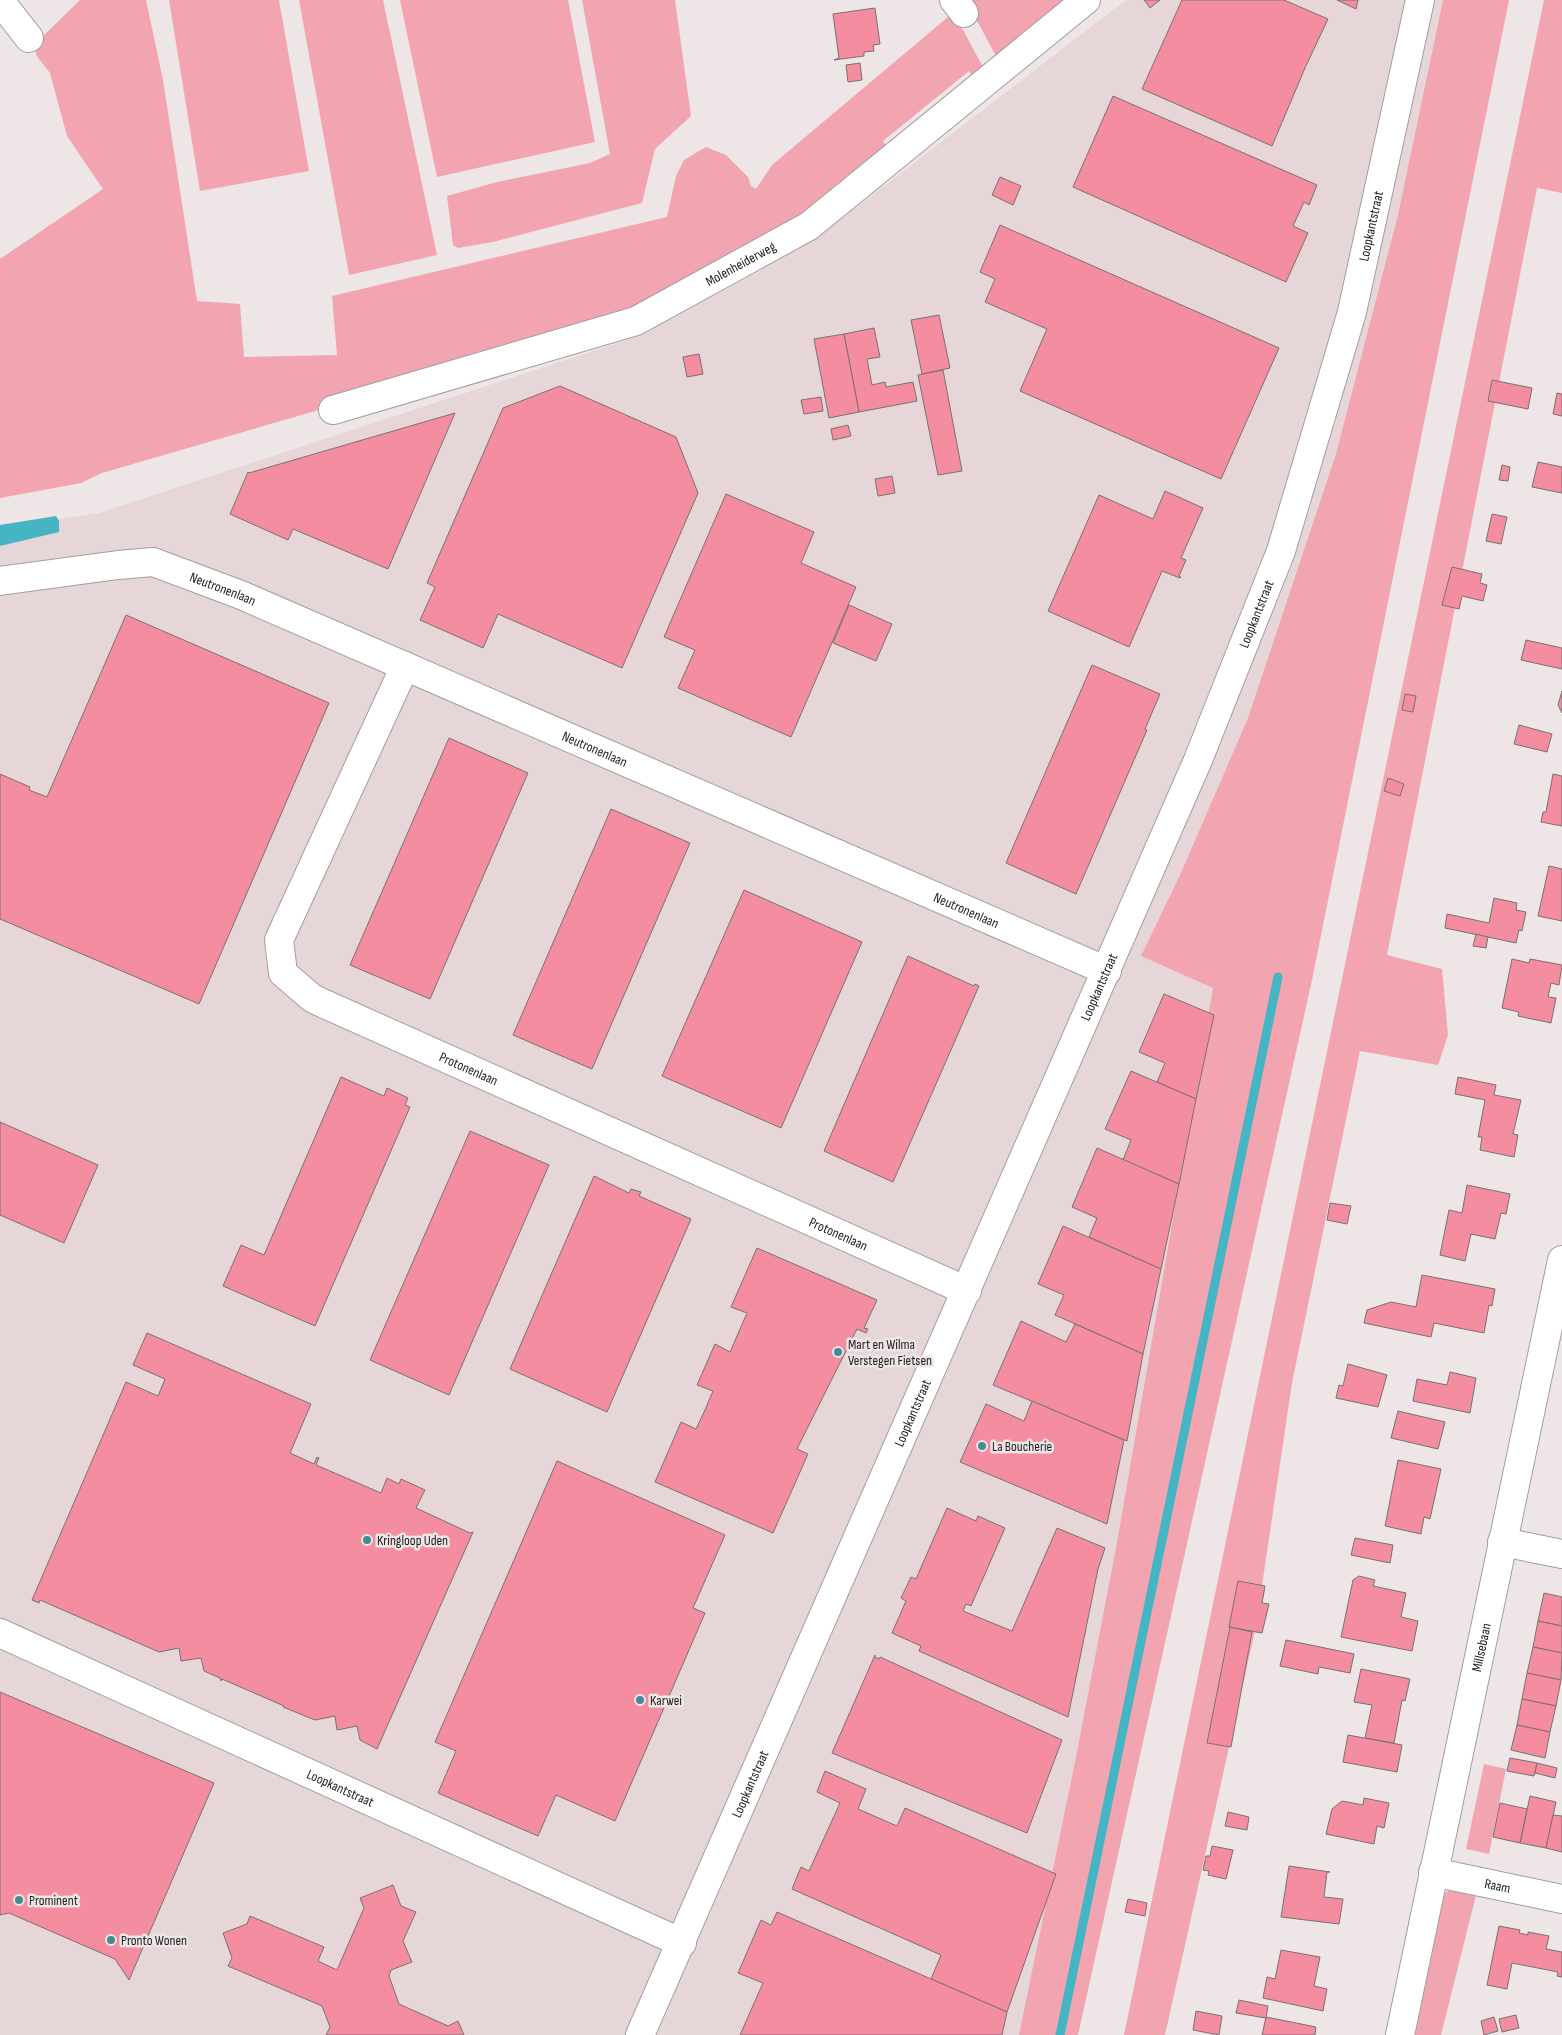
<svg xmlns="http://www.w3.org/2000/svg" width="1562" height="2035" viewBox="0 0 1562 2035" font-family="'Sofia Sans Condensed',sans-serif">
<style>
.built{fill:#e7d6d8}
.green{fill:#f2a5b1}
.water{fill:#45b5c3}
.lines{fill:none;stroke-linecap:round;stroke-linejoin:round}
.stream{stroke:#45b5c3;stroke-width:9}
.building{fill:#f48d9f;stroke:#787172}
.minor-casing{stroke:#a59d9e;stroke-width:30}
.minor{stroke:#fff;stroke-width:28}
.poi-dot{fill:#448b94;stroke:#ede5e6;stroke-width:2}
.labels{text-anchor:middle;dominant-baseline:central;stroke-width:5;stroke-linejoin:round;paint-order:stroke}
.street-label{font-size:14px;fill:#201d1e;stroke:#ede5e6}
.poi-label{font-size:14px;fill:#201d1e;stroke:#ede5e6;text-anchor:start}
</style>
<rect width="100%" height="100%" fill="#ede5e6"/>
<polygon class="built" points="1126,0 1468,0 1031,2035 0,2035 0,528 99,513 645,334 811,242"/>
<g class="green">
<polygon points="80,0 146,0 163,80 197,301 240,304 244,357 337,355 332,296 667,217 676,176 684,160 706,147 726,155 748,177 751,186 756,189 772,165 948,17 956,17 984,69 974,78 969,71 883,141 887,148 840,195 624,313 367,396 102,473 81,483 0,498 0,259 103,189 67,136 50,73 36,55 36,49 39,40"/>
<polygon points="169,0 279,0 309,171 200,191"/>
<polygon points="299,0 383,0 437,255 349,275"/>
<polygon points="400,0 568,0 595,142 437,177"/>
<polygon points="582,0 675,0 691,116 655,149 642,203 493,242 458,248 453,245 447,196 497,182 590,163 610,154"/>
<polygon points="970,0 1062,0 1065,5 997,58 967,2"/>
<polygon points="1443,0 1509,0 1312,980 1078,2035 1019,2035 1076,1757 1116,1548 1213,988 1141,956 1181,873 1248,718 1336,454 1398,215"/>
<polygon points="1544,0 1562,0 1562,193 1537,188 1387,955 1442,969 1448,1035 1438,1065 1360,1051 1292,1383 1256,1626 1165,2035 1124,2035"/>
<polygon points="1484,1764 1506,1769 1489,1854 1466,1849"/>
<polygon points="1453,1889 1477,1891 1441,2035 1411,2035 1440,1900 1446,1892"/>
</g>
<polygon class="water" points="56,516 59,521 59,532 0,546 0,525"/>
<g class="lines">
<polyline class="stream" points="1060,2035 1278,977"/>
</g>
<g class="building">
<polygon points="1144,0 1160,0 1150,8"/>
<polygon points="1182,0 1284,0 1328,19 1305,68 1272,146 1142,89"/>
<polygon points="1337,0 1358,0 1356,9"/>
<polygon points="875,8 880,44 873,45 874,51 864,52 864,56 834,60 839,58 833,14"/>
<polygon points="860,63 862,80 848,82 846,65"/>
<polygon points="1113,96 1317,185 1309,205 1304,202 1293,226 1308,233 1286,282 1073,187"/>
<polygon points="1000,177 1021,186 1013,205 992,195"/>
<polygon points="1000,225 1279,348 1221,479 1020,391 1047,329 985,302 995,279 980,272"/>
<polygon points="939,315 950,368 922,374 911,320"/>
<polygon points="874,328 880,357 867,359 872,385 885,382 886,387 913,382 917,401 859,412 844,334"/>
<polygon points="844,334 859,412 829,418 814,339"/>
<polygon points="699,354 703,374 687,377 683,357"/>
<polygon points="943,370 962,471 938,475 918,375"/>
<polygon points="1492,380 1532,388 1528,409 1488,401"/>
<polygon points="560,386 676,437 698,493 622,668 498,614 483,648 420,620 435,587 427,583 503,408"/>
<polygon points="1557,393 1562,394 1562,416 1553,414"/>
<polygon points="821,397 823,411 804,414 801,400"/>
<polygon points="455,413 388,569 293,529 288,540 230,514 248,472 249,473"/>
<polygon points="848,425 851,436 833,440 831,429"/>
<polygon points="1538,462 1562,467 1562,493 1532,487"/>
<polygon points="1502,465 1510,467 1508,481 1499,480"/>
<polygon points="892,476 895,493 878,496 875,479"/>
<polygon points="1165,491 1203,508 1181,558 1186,560 1179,576 1181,577 1180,578 1162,571 1129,647 1048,611 1099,495 1153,519"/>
<polygon points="726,494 814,532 801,563 856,587 791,737 678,688 695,650 664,637"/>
<polygon points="1492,514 1507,517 1501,544 1486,541"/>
<polygon points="1452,567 1482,574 1480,583 1487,585 1483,601 1462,596 1459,609 1442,605"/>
<polygon points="849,605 892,624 876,661 833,643"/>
<polygon points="126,615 329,703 199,1004 0,919 0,774 30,787 29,790 47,797"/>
<polygon points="1526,640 1562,648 1562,669 1521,660"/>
<polygon points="1092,665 1160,694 1145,729 1147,730 1076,894 1006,863"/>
<polygon points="1562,691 1562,713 1558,705"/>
<polygon points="1405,694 1416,696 1413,712 1402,710"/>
<polygon points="1519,725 1552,734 1547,752 1514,744"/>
<polygon points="449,738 528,773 430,999 350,965"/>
<polygon points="1553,774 1562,776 1562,826 1541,822 1543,812 1546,812"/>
<polygon points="1388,778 1404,784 1400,796 1384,791"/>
<polygon points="611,809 690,843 592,1069 513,1035"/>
<polygon points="1549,866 1562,869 1562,921 1538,916"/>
<polygon points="744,890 862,942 781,1128 662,1076"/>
<polygon points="1494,898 1517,903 1516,910 1526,912 1522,931 1519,930 1516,943 1445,928 1447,914 1489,923"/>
<polygon points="1476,934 1488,937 1486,948 1473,946"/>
<polygon points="908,956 974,986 975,984 979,986 893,1182 824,1151"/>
<polygon points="1512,959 1529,963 1530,959 1562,965 1559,985 1551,983 1548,997 1556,998 1551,1023 1518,1016 1519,1012 1502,1008"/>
<polygon points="1164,994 1214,1015 1196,1099 1157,1082 1165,1063 1139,1052"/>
<polygon points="1131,1071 1196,1099 1179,1184 1123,1160 1131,1140 1105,1129"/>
<polygon points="341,1077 384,1096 387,1088 408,1098 405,1105 410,1107 315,1326 223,1286 241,1245 264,1255"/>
<polygon points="1458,1077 1496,1085 1494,1095 1521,1100 1513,1134 1518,1135 1514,1157 1480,1150 1482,1137 1478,1137 1485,1100 1455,1094"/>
<polygon points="0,1122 98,1165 64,1243 0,1215"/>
<polygon points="470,1131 549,1165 449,1395 370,1360"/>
<polygon points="1097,1148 1179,1184 1161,1269 1089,1237 1097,1218 1072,1207"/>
<polygon points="594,1176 629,1193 631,1189 641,1192 639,1196 691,1219 607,1412 510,1369"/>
<polygon points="1467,1185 1510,1194 1506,1214 1501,1213 1495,1239 1471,1234 1465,1261 1440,1255 1449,1210 1462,1213"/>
<polygon points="1330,1203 1351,1206 1347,1224 1327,1220"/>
<polygon points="1063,1226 1161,1269 1143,1354 1055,1315 1064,1295 1038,1284"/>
<polygon points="757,1248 877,1300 864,1328 868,1329 866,1333 857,1329 797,1449 808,1454 773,1533 655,1482 681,1422 696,1429 705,1410 713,1391 697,1385 715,1344 730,1352 747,1313 731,1307"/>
<polygon points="1422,1275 1495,1289 1492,1306 1489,1305 1484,1333 1434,1323 1431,1337 1364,1323 1367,1310 1391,1302 1416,1307"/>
<polygon points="1021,1321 1066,1342 1075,1324 1143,1354 1127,1441 993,1385"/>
<polygon points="147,1333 311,1404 290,1453 314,1464 317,1457 319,1458 316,1465 381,1493 387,1478 399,1484 401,1479 425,1490 416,1508 470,1533 473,1532 377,1749 360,1740 357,1726 337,1730 335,1716 315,1720 283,1707 284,1706 222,1679 221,1681 220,1678 204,1671 201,1658 181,1661 179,1648 159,1652 40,1600 39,1603 32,1600 126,1382 158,1396 165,1379 133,1365"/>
<polygon points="1348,1364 1387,1375 1378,1407 1336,1398 1339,1385 1343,1386"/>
<polygon points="1450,1372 1476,1378 1470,1413 1413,1401 1417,1379 1447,1385"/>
<polygon points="1032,1401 1124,1440 1107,1524 960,1462 986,1404 1024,1421"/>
<polygon points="1398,1411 1445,1422 1438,1449 1391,1438"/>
<polygon points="1398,1460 1441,1469 1430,1519 1424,1517 1421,1534 1385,1526"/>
<polygon points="557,1461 725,1535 693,1608 705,1613 615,1821 556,1795 538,1836 438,1793 456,1751 435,1742"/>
<polygon points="947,1508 976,1521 978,1516 1005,1528 971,1606 966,1604 963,1611 1012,1631 1057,1528 1105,1548 1098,1569 1068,1717 919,1651 921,1646 892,1633 906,1601 901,1598 911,1577 916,1579"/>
<polygon points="1355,1538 1393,1545 1390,1563 1351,1555"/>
<polygon points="1359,1576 1375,1580 1373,1586 1406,1593 1401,1617 1418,1621 1412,1651 1341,1637 1353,1580"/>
<polygon points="1238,1581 1265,1586 1262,1603 1269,1604 1262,1633 1229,1627"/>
<polygon points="1544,1593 1562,1597 1562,1626 1538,1621"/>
<polygon points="1538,1621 1562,1626 1562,1653 1533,1647"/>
<polygon points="1230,1627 1252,1632 1231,1747 1207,1743"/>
<polygon points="1286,1640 1354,1654 1350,1673 1319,1667 1318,1674 1280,1666"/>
<polygon points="1533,1647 1562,1653 1561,1680 1527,1673"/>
<polygon points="875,1655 875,1657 879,1659 880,1657 1062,1740 1027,1833 832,1753"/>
<polygon points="1361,1669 1410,1679 1405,1701 1402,1700 1394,1743 1365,1738 1372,1705 1354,1702"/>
<polygon points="1527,1673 1561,1680 1556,1706 1522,1699"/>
<polygon points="0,1692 214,1783 129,1980 115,1959 9,1913 0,1915"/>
<polygon points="1522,1699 1556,1706 1550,1732 1517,1725"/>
<polygon points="1517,1725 1550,1732 1545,1758 1511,1750"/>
<polygon points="1348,1735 1402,1745 1397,1772 1343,1762"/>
<polygon points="1510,1758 1537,1763 1534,1776 1507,1771"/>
<polygon points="1537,1763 1557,1768 1555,1778 1535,1773"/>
<polygon points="825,1771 866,1789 858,1809 897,1826 905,1808 1056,1874 1007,2012 931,1979 941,1955 792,1889 801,1867 809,1871 840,1803 817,1792"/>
<polygon points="1530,1796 1556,1802 1546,1848 1520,1843"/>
<polygon points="1364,1798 1389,1803 1384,1828 1377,1826 1374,1844 1326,1834 1332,1809 1342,1801 1363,1805"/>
<polygon points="1500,1803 1527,1809 1520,1843 1493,1837"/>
<polygon points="1228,1812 1249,1817 1247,1830 1225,1826"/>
<polygon points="1553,1815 1562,1816 1562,1852 1546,1848"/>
<polygon points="1212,1846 1233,1850 1226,1879 1208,1875 1209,1871 1203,1870 1206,1856 1210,1856"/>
<polygon points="1289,1866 1330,1872 1327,1872 1324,1897 1343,1899 1339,1924 1281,1917"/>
<polygon points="393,1885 401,1906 416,1912 403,1941 412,1962 391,1970 389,1976 399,2004 448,2026 458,2021 464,2035 326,2035 330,2027 322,2006 228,1966 232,1958 223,1933 247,1924 250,1916 324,1947 318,1961 337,1970 364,1908 360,1898"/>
<polygon points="1128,1899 1147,1903 1145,1916 1125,1912"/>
<polygon points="777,1912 1007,2012 1002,2035 740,2035 763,1983 738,1973 761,1920 771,1925"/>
<polygon points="1499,1926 1520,1930 1519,1933 1528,1935 1528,1932 1549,1936 1546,1949 1562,1952 1562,1977 1557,1976 1558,1972 1512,1963 1507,1989 1487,1985"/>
<polygon points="1281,1950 1320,1957 1314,1986 1327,1989 1323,2011 1263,1998 1267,1977 1275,1979"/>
<polygon points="1239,2000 1268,2006 1266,2018 1236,2013"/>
<polygon points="1196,2011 1222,2016 1219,2035 1193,2030"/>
<polygon points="1516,2015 1519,2028 1502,2032 1499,2019"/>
<polygon points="1266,2017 1316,2027 1315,2035 1262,2035"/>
<polygon points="1494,2017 1498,2031 1484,2035 1481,2021"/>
</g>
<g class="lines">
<g class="minor-casing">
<g id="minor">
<polyline points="954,0 964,13"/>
<polyline points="0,1 29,38"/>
<path id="s1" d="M333,410L636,321L809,226L1086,0"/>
<path id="s2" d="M0,581L118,565L153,562L241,595L1107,971"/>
<path id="s3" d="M405,666L279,940L283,973L312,998L320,1002L967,1291"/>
<polyline points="1502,1542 1562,1554"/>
<path id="s4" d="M0,1633L682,1943"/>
<path id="s5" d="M1433,1872L1562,1899"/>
<path id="s6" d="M640,2035L1198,760L1281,551L1352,312L1420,0"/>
<path id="s7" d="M1400,2035L1562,1260"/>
</g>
</g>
<use href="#minor" class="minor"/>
</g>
<g class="poi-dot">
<circle cx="838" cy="1352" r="5"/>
<circle cx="982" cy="1446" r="5"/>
<circle cx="367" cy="1540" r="5"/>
<circle cx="640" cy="1700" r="5"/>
<circle cx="19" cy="1900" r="5"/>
<circle cx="111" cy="1940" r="5"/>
</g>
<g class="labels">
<g class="street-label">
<text stroke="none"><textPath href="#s6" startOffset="1954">Loopkantstraat</textPath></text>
<text stroke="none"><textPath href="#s1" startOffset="435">Molenheiderweg</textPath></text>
<text stroke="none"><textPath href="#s2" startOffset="229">Neutronenlaan</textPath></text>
<text stroke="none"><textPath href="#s6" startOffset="1549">Loopkantstraat</textPath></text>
<text stroke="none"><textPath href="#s2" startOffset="634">Neutronenlaan</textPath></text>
<text stroke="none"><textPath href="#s2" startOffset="1039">Neutronenlaan</textPath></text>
<text stroke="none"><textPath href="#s6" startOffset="1144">Loopkantstraat</textPath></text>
<text stroke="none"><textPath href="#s3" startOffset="545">Protonenlaan</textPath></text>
<text stroke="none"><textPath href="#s3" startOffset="950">Protonenlaan</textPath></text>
<text stroke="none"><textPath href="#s6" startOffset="679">Loopkantstraat</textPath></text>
<text stroke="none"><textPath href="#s7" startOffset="396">Millsebaan</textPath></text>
<text stroke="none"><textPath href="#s6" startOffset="274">Loopkantstraat</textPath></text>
<text stroke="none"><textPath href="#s4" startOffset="374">Loopkantstraat</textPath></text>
<text stroke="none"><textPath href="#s5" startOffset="66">Raam</textPath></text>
</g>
<g class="poi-label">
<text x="848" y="1344">Mart en Wilma<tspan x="848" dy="16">Verstegen Fietsen</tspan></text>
<text x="992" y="1446">La Boucherie</text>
<text x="377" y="1540">Kringloop Uden</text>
<text x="650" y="1700">Karwei</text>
<text x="29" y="1900">Prominent</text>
<text x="121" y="1940">Pronto Wonen</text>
</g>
</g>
</svg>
